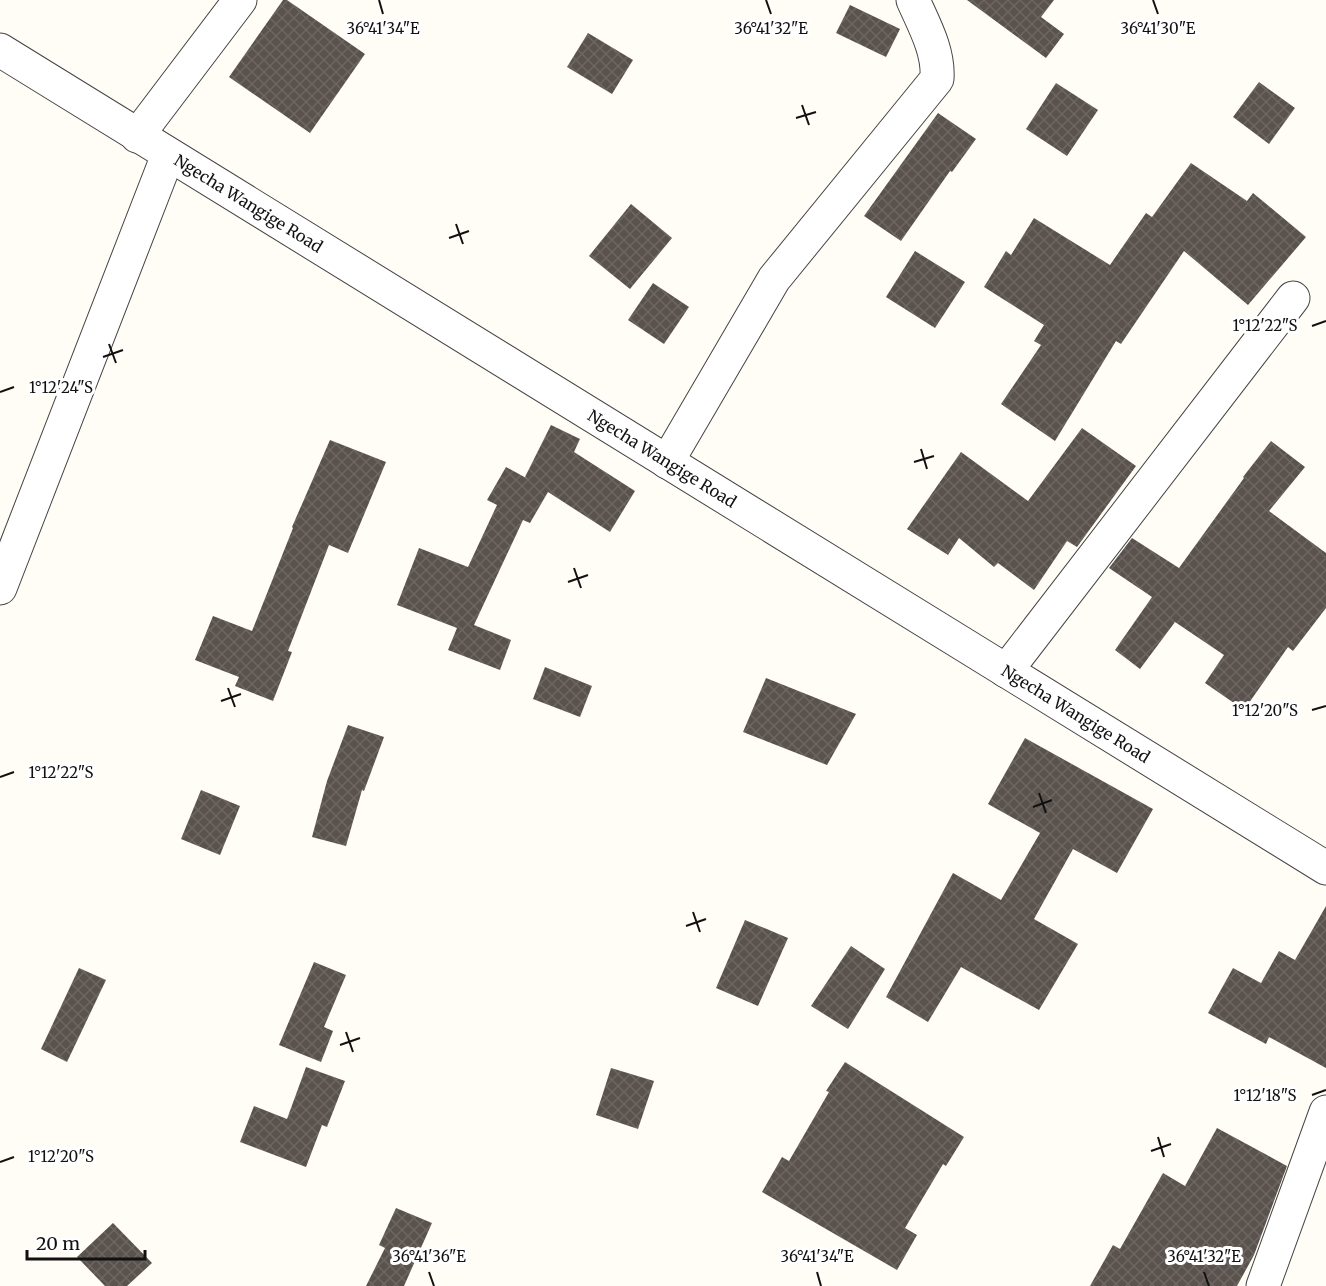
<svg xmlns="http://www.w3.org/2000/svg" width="1326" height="1286" viewBox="0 0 1326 1286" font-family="Merriweather,serif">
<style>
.building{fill:url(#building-cross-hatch)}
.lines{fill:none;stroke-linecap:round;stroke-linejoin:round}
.minor-casing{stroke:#444;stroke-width:35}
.minor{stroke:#fff;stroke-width:33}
.ticks{fill:none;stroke:#111;stroke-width:2}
.labels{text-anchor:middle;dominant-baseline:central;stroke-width:6;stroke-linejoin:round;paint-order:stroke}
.street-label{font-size:16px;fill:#111;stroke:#fff}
.ticks-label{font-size:15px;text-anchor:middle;fill:#111;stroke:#fff;stroke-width:6;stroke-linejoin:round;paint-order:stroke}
</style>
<defs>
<pattern id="building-cross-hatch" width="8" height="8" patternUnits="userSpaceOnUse" patternTransform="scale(1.5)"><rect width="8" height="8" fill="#5a524d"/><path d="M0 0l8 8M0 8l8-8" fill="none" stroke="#6d6662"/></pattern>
</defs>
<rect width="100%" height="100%" fill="#fffdf5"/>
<g class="building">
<polygon points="283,0 287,0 365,54 310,133 229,77"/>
<polygon points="967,0 1054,0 1041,17 1064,34 1046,58"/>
<polygon points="850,5 900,29 886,57 836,33"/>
<polygon points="588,33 633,60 612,94 567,67"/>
<polygon points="1259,82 1295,108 1269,144 1233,117"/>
<polygon points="1056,83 1098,110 1067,156 1026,129"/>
<polygon points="938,113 976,139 952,172 950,171 901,241 864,216"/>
<polygon points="1191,163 1247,201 1253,193 1306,237 1248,305 1184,251 1121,344 1116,341 1055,441 1001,404 1041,345 1034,341 1044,325 984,287 1006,251 1011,255 1034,218 1110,265 1146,213 1152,217"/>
<polygon points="631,204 672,238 630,289 589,256"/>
<polygon points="915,251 965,282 935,328 886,297"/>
<polygon points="653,283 689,307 664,344 628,320"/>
<polygon points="551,425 580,439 574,452 635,491 610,532 548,492 530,523 523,520 474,625 511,640 500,670 448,650 457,628 397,605 419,548 468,567 497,505 487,500 506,467 528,479 525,477"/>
<polygon points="1082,428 1136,466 1077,547 1067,541 1034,590 998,563 994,567 959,538 948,555 907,529 961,452 1028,501"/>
<polygon points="330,440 386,462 348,553 329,545 288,651 292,652 273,701 235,686 239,677 195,660 213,616 252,631 293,528 292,527"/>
<polygon points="1271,441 1305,467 1269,511 1326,553 1326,608 1293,651 1288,647 1244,710 1205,683 1224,655 1175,622 1140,669 1115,650 1152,597 1109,568 1132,538 1179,568 1244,478 1243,477"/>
<polygon points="545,667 592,686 580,717 533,699"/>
<polygon points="766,678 856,714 827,765 743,732"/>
<polygon points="348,725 384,737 364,791 362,790 346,846 312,837 327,781"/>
<polygon points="1025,738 1153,809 1117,873 1073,849 1034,919 1078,944 1039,1010 961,967 928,1022 886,997 953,873 1001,900 1040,833 988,804"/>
<polygon points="201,790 240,806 220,855 181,839"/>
<polygon points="1326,906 1326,1068 1269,1037 1266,1044 1208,1013 1233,968 1261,983 1279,951 1295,960"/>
<polygon points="745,920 788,938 758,1006 716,988"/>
<polygon points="851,946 885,969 848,1029 811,1006"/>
<polygon points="314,962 346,975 324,1027 333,1031 321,1062 279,1045"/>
<polygon points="79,968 106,980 67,1062 41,1049"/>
<polygon points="845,1062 964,1137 946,1166 943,1164 905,1228 917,1235 897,1270 762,1192 782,1157 789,1161 829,1092 826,1091"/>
<polygon points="306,1067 345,1081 327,1127 322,1125 306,1167 240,1142 254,1106 287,1119"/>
<polygon points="611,1068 654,1081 638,1129 596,1115"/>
<polygon points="1217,1128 1287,1166 1254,1255 1237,1286 1090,1286 1113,1245 1120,1249 1163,1173 1185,1186"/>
<polygon points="396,1208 432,1223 404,1286 366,1286 385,1248 379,1245"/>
<polygon points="113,1223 152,1263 127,1286 105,1286 77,1257"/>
</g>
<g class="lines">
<g class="minor-casing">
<g id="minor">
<path id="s1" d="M0,50L1326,868"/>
<polyline points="137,136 240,0"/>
<path d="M667,462L774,279L937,79C939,51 924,25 913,0"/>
<polyline points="0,588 168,155"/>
<polyline points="1006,671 1293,298"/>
<polyline points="1263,1286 1326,1112"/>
</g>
</g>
<use href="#minor" class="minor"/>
</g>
<path class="ticks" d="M379,0L383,14M766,0L771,14M1153,0L1158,14M802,105L809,125M796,118L816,112M456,224L463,244M449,238L469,231M1312,326L1326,321M109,344L116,363M103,357L123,350M0,392L14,387M921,449L927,469M914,462L934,456M574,568L581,588M568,582L588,575M228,688L235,707M221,701L241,694M1312,710L1326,706M0,777L14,772M1039,793L1046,813M1033,807L1052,800M693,912L700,932M686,926L706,919M346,1032L353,1052M340,1045L360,1038M1312,1095L1326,1090M1158,1137L1164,1157M1151,1151L1171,1144M0,1162L14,1157M429,1272L434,1286M817,1272L821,1286M1204,1272L1209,1286"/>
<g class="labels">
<g class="street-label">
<text stroke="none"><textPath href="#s1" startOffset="292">Ngecha Wangige Road</textPath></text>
<text stroke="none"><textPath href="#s1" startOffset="778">Ngecha Wangige Road</textPath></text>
<text stroke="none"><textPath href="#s1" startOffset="1264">Ngecha Wangige Road</textPath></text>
</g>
</g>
<g class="ticks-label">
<text x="383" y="34">36°41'34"E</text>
<text x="771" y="34">36°41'32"E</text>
<text x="1158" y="34">36°41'30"E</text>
<text x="1265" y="331">1°12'22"S</text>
<text x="61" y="393">1°12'24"S</text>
<text x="1265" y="716">1°12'20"S</text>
<text x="61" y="778">1°12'22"S</text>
<text x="1265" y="1101">1°12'18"S</text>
<text x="61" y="1162">1°12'20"S</text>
<text x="429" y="1262">36°41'36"E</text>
<text x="817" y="1262">36°41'34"E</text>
<text x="1204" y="1262">36°41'32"E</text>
</g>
<path d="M27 1250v9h118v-9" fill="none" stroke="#111111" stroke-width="3"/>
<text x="36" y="1250" font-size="18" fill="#111111" stroke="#ffffff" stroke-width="4.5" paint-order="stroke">20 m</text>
</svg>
